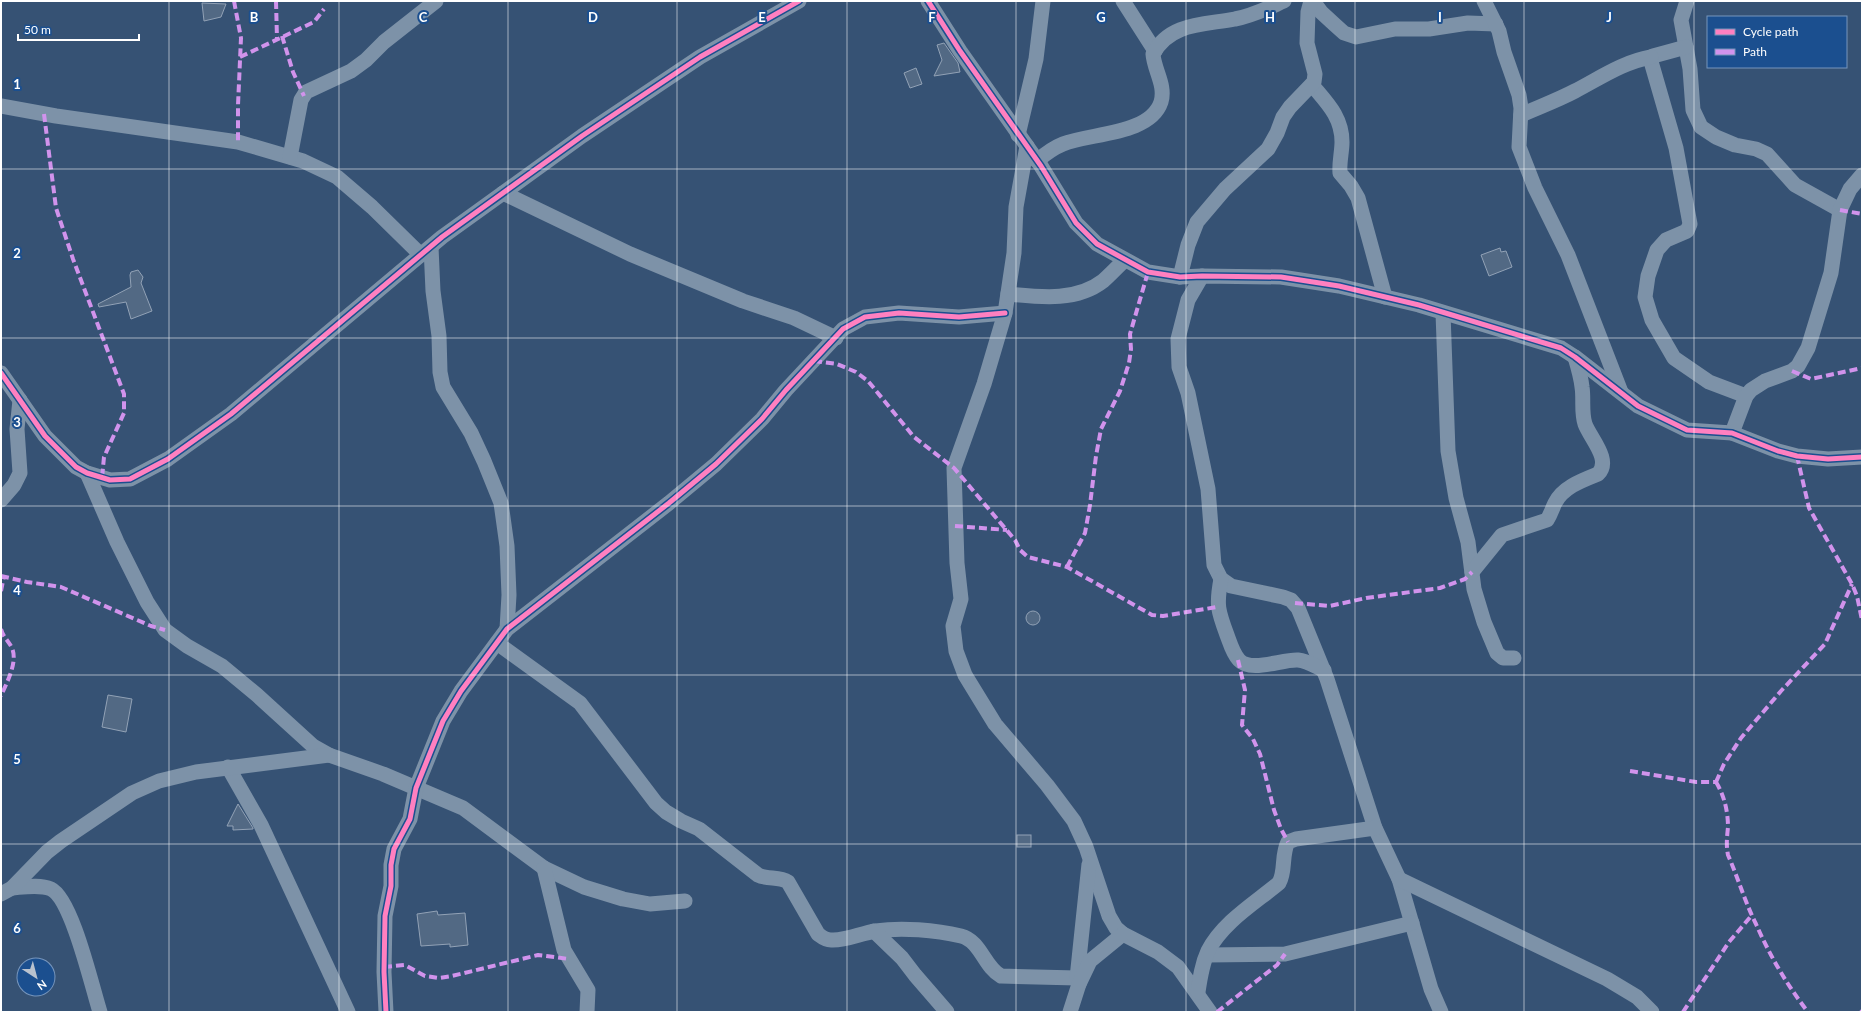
<svg xmlns="http://www.w3.org/2000/svg" width="1863" height="1013" viewBox="0 0 1863 1013" font-family="Lato,sans-serif">
<style>
.building{fill:#526984;stroke:#92a2b6}
.lines{fill:none;stroke-linecap:round;stroke-linejoin:round}
.street{stroke:#7d92a8;stroke-width:15}
.quiet{stroke:#d193ec;stroke-width:4;stroke-dasharray:8 4;stroke-linecap:butt}
.cycleway-casing{stroke:#1b4f8f;stroke-width:8}
.cycleway{stroke:#ff80c0;stroke-width:5}
.grid{fill:none;stroke:#fff;stroke-width:1;stroke-opacity:0.55}
.grid-label{font-size:13px;text-anchor:middle;font-weight:bold;fill:#fff;stroke:#1b4f8f;stroke-width:4;stroke-linejoin:round;paint-order:stroke}
</style>
<rect width="100%" height="100%" fill="#365274"/>
<g class="building">
<polygon points="202,3 226,4 221,17 204,21"/>
<polygon points="944,43 958,63 960,72 934,76 942,60 937,45"/>
<polygon points="916,68 922,84 910,88 904,73"/>
<polygon points="1500,248 1501,252 1506,251 1512,267 1489,276 1481,255"/>
<polygon points="138,270 143,277 141,283 152,311 131,319 126,302 99,307 98,304 131,287 130,275 131,272"/>
<circle cx="1033" cy="618" r="7"/>
<polygon points="108,695 132,699 126,732 102,727"/>
<polygon points="238,804 253,828 253,829 233,830 233,826 227,826"/>
<rect x="1017" y="835" width="14" height="12"/>
<polygon points="437,911 438,915 465,913 468,945 450,947 450,944 421,946 417,914"/>
</g>
<g class="lines">
<g class="street">
<polyline points="928,1 960,51 1041,166 1076,223 1097,244 1148,272 1180,277 1202,276 1281,277 1339,286 1419,305 1561,348 1575,357 1638,406 1687,430 1732,433 1778,451 1797,456 1828,459 1862,457"/>
<polyline points="1123,1 1155,51"/>
<polyline points="1313,1 1321,12 1334,24 1344,33 1356,37 1395,29 1429,29 1468,23 1496,24"/>
<polyline points="1484,1 1499,31 1504,52 1519,95 1521,108 1519,147 1535,188 1568,255 1621,392"/>
<polyline points="1687,1 1681,20 1690,69 1693,110 1701,127 1716,137 1735,145 1756,149 1767,154 1795,185 1840,210"/>
<polyline points="1686,47 1653,56 1650,58 1676,148 1690,224 1687,231 1666,240 1657,250 1648,276 1645,297 1652,320 1674,358 1709,382 1746,396"/>
<path d="M1312,85C1327,103 1342,117 1342,142C1342,152 1339,163 1340,173L1351,186L1358,198L1385,297"/>
<polyline points="1,106 56,116 238,142 303,161 337,177 372,207 421,255"/>
<path d="M1521,115C1539,107 1558,100 1575,91C1600,78 1623,62 1651,57"/>
<polyline points="1018,135 1036,59 1043,1"/>
<polyline points="1027,146 1016,207 1014,253 1005,313 984,384 954,468 957,563 961,599 953,626 956,651 965,675 995,724 1047,785 1074,821 1086,847 1109,916 1116,928 1123,934 1158,952 1178,967 1210,1012"/>
<polyline points="290,157 301,100 306,92 351,71 366,60 384,42 436,1"/>
<path d="M1037,161C1045,154 1053,148 1063,144C1090,133 1150,135 1161,102C1166,85 1154,70 1153,54C1170,22 1205,25 1235,19C1252,16 1268,8 1284,1"/>
<polyline points="503,193 630,254 743,301 794,318 836,338"/>
<polyline points="431,247 433,291 439,336 440,372 443,387 471,433 484,461 501,503 507,546 509,595 507,629"/>
<polyline points="1202,276 1188,300 1178,339 1179,367 1188,393 1208,489 1214,565 1221,579 1231,586 1283,597 1291,600 1298,608 1327,679 1375,828 1399,879 1431,989 1441,1012"/>
<polyline points="1180,277 1188,245 1197,222 1225,189 1268,149 1277,133 1283,117 1290,107 1314,82 1315,74 1307,43 1308,12 1311,1"/>
<path d="M1008,294C1039,297 1076,302 1103,281C1111,274 1118,266 1125,260"/>
<polyline points="1443,313 1448,451 1456,498 1468,542 1474,589 1484,622 1497,653 1503,658 1514,658"/>
<polyline points="1,373 45,436 76,467 87,473 110,480 130,479 168,459 231,414 442,237 582,136 700,57 799,1"/>
<polyline points="1732,433 1746,396 1751,390 1765,381 1792,371 1798,366 1808,348 1831,273 1840,210 1850,189 1862,175"/>
<polyline points="87,473 117,542 147,602 165,630 187,646 222,666 257,695 313,746 329,755 383,774 463,808 544,868 584,887 623,899 650,904 685,901"/>
<polyline points="1,500 14,485 20,473 17,429 20,400"/>
<path d="M1472,572L1502,535L1547,520C1551,514 1552,509 1555,503C1563,487 1583,480 1598,474C1612,460 1590,438 1585,424C1581,412 1584,399 1582,387C1581,377 1578,367 1575,357"/>
<path d="M1221,579C1216,605 1218,611 1227,635C1230,643 1233,654 1239,660C1251,673 1282,659 1298,660C1307,661 1315,666 1324,670"/>
<path d="M497,643L580,703L656,803L666,812L681,821L699,829L758,875C768,880 779,876 788,882L818,934C822,937 825,940 831,940C846,941 861,933 876,931C901,927 936,930 961,936C981,941 984,967 1001,976L1077,978L1079,984"/>
<polyline points="228,767 261,825 348,1012"/>
<polyline points="544,868 564,950 588,990 587,1012"/>
<polyline points="1399,879 1607,979 1637,997 1652,1012"/>
<path d="M12,888C24,887 40,884 51,889C72,899 92,987 100,1012"/>
<polyline points="1,894 12,888 47,852 61,841 132,793 159,781 196,772 329,755"/>
<polyline points="874,931 902,958 915,975 947,1012"/>
<polyline points="1207,955 1285,954 1412,923"/>
<polyline points="1077,978 1089,864"/>
<path d="M1198,992C1200,978 1202,964 1208,951C1223,922 1255,903 1279,883C1286,871 1281,855 1288,842L1296,839L1375,828"/>
<polyline points="386,1012 384,972 385,916 391,886 391,865 394,849 410,819 416,788 443,721 461,691 507,629 669,503 716,464 762,419 786,390 843,329 865,317 899,313 959,317 1005,313"/>
<polyline points="1070,1012 1079,984 1090,961 1123,934"/>
</g>
<g class="quiet">
<polyline points="234,1 241,38 238,105 238,142"/>
<polyline points="276,1 277,39"/>
<polyline points="282,36 293,72 304,96"/>
<polyline points="240,57 314,22 324,9"/>
<polyline points="44,114 56,208 73,259 124,394 124,413 104,457 102,478"/>
<polyline points="1840,210 1862,214"/>
<polyline points="814,361 837,364 856,372 868,381 914,437 954,468 1015,540 1020,550 1028,557 1067,567 1152,615 1163,616 1217,607"/>
<polyline points="1792,371 1811,379 1862,368"/>
<polyline points="1797,456 1809,508 1852,584 1857,596 1862,620"/>
<polyline points="955,526 1007,530"/>
<polyline points="1067,567 1085,533 1090,505 1096,456 1101,429 1120,391 1129,363 1131,349 1130,334 1148,272"/>
<polyline points="1,576 27,582 61,587 151,626 165,630"/>
<polyline points="1,591 4,576"/>
<polyline points="1295,603 1330,606 1366,598 1440,588 1465,579 1472,572"/>
<path d="M1,629C3,637 8,640 12,648C18,662 7,682 1,696"/>
<polyline points="1238,660 1245,690 1242,725 1253,739 1260,754 1274,810 1281,829 1288,842"/>
<polyline points="1630,771 1696,782 1716,782"/>
<path d="M1716,782C1724,795 1728,811 1728,827C1727,837 1726,845 1728,855C1738,878 1745,902 1756,924C1770,956 1787,985 1808,1012"/>
<polyline points="1716,782 1724,764 1741,738 1781,691 1825,644 1852,584"/>
<polyline points="384,967 405,965 425,976 439,978 452,976 538,955 569,959"/>
<polyline points="1217,1012 1277,965 1285,954"/>
<polyline points="1683,1012 1729,942 1752,915"/>
<polyline points="1861,1012 1862,1011"/>
</g>
<g class="cycleway-casing">
<g id="cycleway">
<polyline points="928,1 960,51 1041,166 1076,223 1097,244 1148,272 1180,277 1202,276 1281,277 1339,286 1419,305 1561,348 1575,357 1638,406 1687,430 1732,433 1778,451 1797,456 1828,459 1862,457"/>
<polyline points="1,373 45,436 76,467 87,473 110,480 130,479 168,459 231,414 442,237 582,136 700,57 799,1"/>
<polyline points="386,1012 384,972 385,916 391,886 391,865 394,849 410,819 416,788 443,721 461,691 507,629 669,503 716,464 762,419 786,390 843,329 865,317 899,313 959,317 1005,313"/>
</g>
</g>
<use href="#cycleway" class="cycleway"/>
</g>
<path class="grid" d="M169,1V1012M339,1V1012M508,1V1012M677,1V1012M847,1V1012M1016,1V1012M1186,1V1012M1355,1V1012M1524,1V1012M1694,1V1012M1,169H1862M1,338H1862M1,506H1862M1,675H1862M1,844H1862"/>
<g class="grid-label">
<text x="254" y="22">B</text>
<text x="423" y="22">C</text>
<text x="593" y="22">D</text>
<text x="762" y="22">E</text>
<text x="932" y="22">F</text>
<text x="1101" y="22">G</text>
<text x="1270" y="22">H</text>
<text x="1440" y="22">I</text>
<text x="1609" y="22">J</text>
<text x="17" y="89">1</text>
<text x="17" y="258">2</text>
<text x="17" y="427">3</text>
<text x="17" y="595">4</text>
<text x="17" y="764">5</text>
<text x="17" y="933">6</text>
</g>
<rect width="1863" height="1013" fill="none" stroke="#ffffff" stroke-width="4"/>
<rect x="1707" y="16" width="140" height="52" fill="#1b4f8f" stroke="#7695bc"/>
<rect x="1715" y="29" width="20" height="6" fill="#ff80c0" stroke="#7695bc"/>
<text x="1743" y="36" font-size="12" fill="#ffffff">Cycle path</text>
<rect x="1715" y="49" width="20" height="6" fill="#d193ec" stroke="#7695bc"/>
<text x="1743" y="56" font-size="12" fill="#ffffff">Path</text>
<g transform="translate(36 977) rotate(144)"><circle r="19" fill="#1b4f8f" stroke="#7695bc"/>
<path d="M0-3L7 15L0 10L-7 15Z" fill="#b9c2ce"/>
<text y="-6" font-size="11" font-weight="bold" text-anchor="middle" fill="#ffffff">N</text>
</g>
<path d="M18 34v6h121v-6" fill="none" stroke="#ffffff" stroke-width="2"/>
<text x="24" y="34" font-size="12" fill="#ffffff" stroke="#1b4f8f" stroke-width="3" paint-order="stroke">50 m</text>
</svg>
